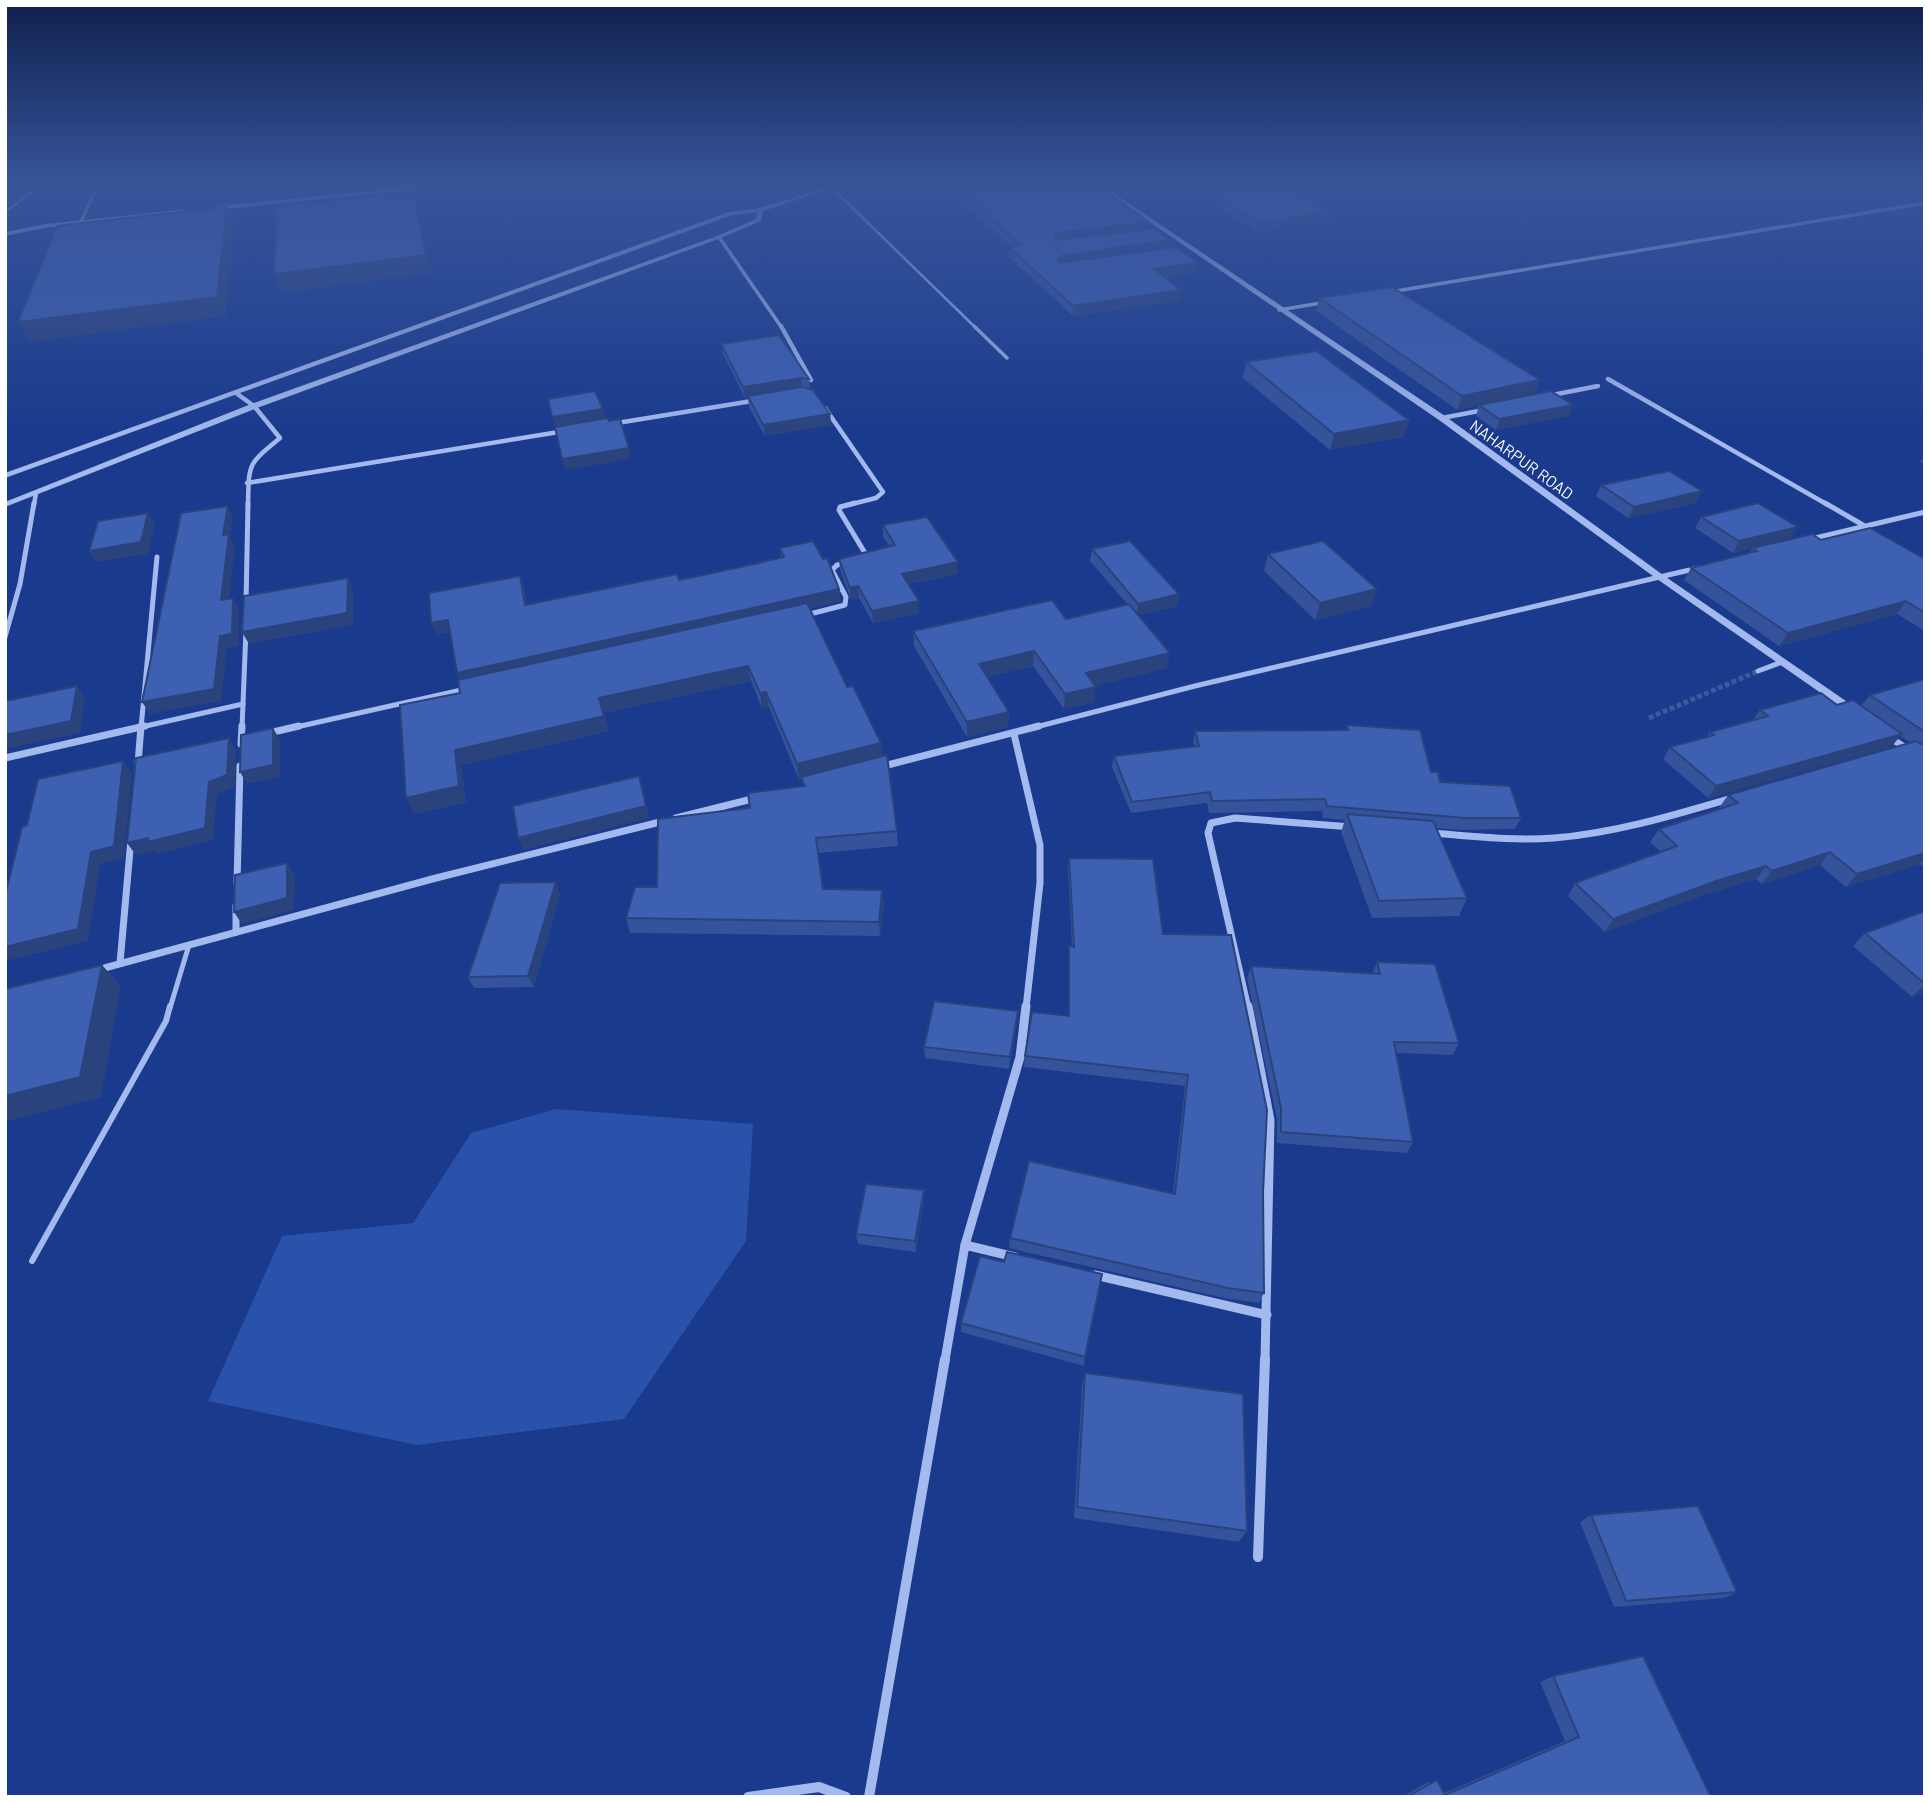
<svg xmlns="http://www.w3.org/2000/svg" width="1930" height="1802" viewBox="0 0 1930 1802" font-family="Barlow,sans-serif">
<style>
.green{fill:#2b52ab}
.lines{fill:none;stroke-linecap:round;stroke-linejoin:round}
.minor-tunnel{stroke:#3c589e;stroke-width:5;stroke-dasharray:5 2.5;stroke-linecap:butt}
.service-far3{stroke:#a4baee;stroke-width:2.5}
.service-far2{stroke:#a4baee;stroke-width:3.5}
.service-far1{stroke:#a4baee;stroke-width:5}
.service{stroke:#a4baee;stroke-width:6}
.minor-far5{stroke:#a4baee;stroke-width:3.5}
.minor-far4{stroke:#a4baee;stroke-width:4.5}
.minor-far3{stroke:#a4baee;stroke-width:5}
.minor-far2{stroke:#a4baee;stroke-width:7}
.minor-far1{stroke:#a4baee;stroke-width:9}
.minor{stroke:#a4baee;stroke-width:10}
.tertiary{fill:#a4baee;fill-rule:evenodd}
.wall{fill:#34539a}
.shaded-wall{fill:#2b437d}
.building{fill:#3d60b3;stroke:#2b437d;stroke-width:2}
.labels{text-anchor:middle;dominant-baseline:central;stroke-width:5;stroke-linejoin:round;paint-order:stroke}
.far-street-label{font-size:16px;fill:#fff;stroke:#193a8d}
</style>
<rect width="100%" height="100%" fill="#193a8d"/>
<polygon class="green" points="556,1109 753,1124 746,1241 624,1419 417,1445 208,1401 282,1236 413,1223 471,1133"/>
<g class="lines">
<polyline class="minor-tunnel" points="1649,718 1758,671"/>
<g class="service-far3">
<polyline points="831,187 976,328"/>
<polyline points="5,212 39,186"/>
</g>
<polyline class="service-far2" points="974,326 1007,358"/>
<polyline class="service-far1" points="170,1008 189,945"/>
<polyline class="service" points="32,1261 166,1021 170,1006"/>
<g class="minor-far5">
<polyline points="218,208 432,186"/>
<polyline points="81,222 97,186"/>
<polyline points="5,234 45,226 185,211"/>
<polyline points="719,237 782,328"/>
<polyline points="1390,292 1925,203"/>
<polyline points="1279,310 1327,302"/>
</g>
<g class="minor-far4">
<polyline points="781,326 811,380"/>
<polyline points="1608,379 1828,505"/>
<path d="M236,393L254,406L280,438C247,465 249,463 248,505"/>
<polyline points="1547,396 1598,386"/>
<polyline points="825,408 883,492 876,498 848,505"/>
<polyline points="1442,418 1484,410"/>
<polyline points="611,424 758,400"/>
<polyline points="247,483 565,431"/>
<polyline points="34,505 36,493"/>
</g>
<g class="minor-far3">
<polyline points="855,503 840,507 839,510 865,553 864,558"/>
<polyline points="1825,503 1863,525"/>
<polyline points="1811,539 1925,512"/>
<polyline points="246,604 248,503"/>
<polyline points="806,615 845,605 846,597 832,570 837,565 846,563"/>
<polyline points="5,637 20,584 34,503"/>
<polyline points="1758,671 1782,662"/>
<polyline points="137,728 243,704"/>
<polyline points="141,728 157,557"/>
<polyline points="242,728 246,630"/>
<polyline points="292,728 466,689"/>
<polyline points="1032,728 1195,686 1698,568"/>
</g>
<g class="minor-far2">
<polyline points="269,733 299,726"/>
<polyline points="1014,734 1040,845 1040,883 1026,1008"/>
<polyline points="241,744 242,726"/>
<polyline points="5,758 145,726"/>
<polyline points="138,764 141,726"/>
<polyline points="880,767 1039,726"/>
<polyline points="676,818 756,798"/>
<path d="M1431,833C1472,836 1513,841 1554,838C1615,833 1674,815 1732,798"/>
<polyline points="237,883 240,766"/>
<polyline points="236,906 236,932"/>
<polyline points="120,963 131,839"/>
<polyline points="97,970 436,878 664,821"/>
<polyline points="1248,1008 1208,833 1211,823 1235,818 1352,827"/>
</g>
<g class="minor-far1">
<polyline points="1248,1006 1270,1120 1265,1360"/>
<polyline points="965,1245 1015,1257"/>
<polyline points="1095,1275 1267,1315"/>
<polyline points="945,1360 965,1245 1020,1057 1026,1006"/>
</g>
<g class="minor">
<polyline points="1258,1557 1265,1359"/>
<polyline points="748,1797 819,1787 846,1797"/>
<polyline points="869,1797 945,1359"/>
</g>
<g class="tertiary">
<polygon points="832,186 839,186 763,211 761,221 721,238 257,408 5,507 5,502 251,404 717,236 756,219 757,212 732,215 5,478 5,473 729,212 759,208"/>
<polygon points="1097,186 1103,186 1445,416 1663,575 1859,710 1859,714 1851,714 1657,579 1439,420"/>
<polygon points="1884,730 1925,756 1925,765 1880,735 1879,733"/>
</g>
</g>
<g class="wall">
<polygon points="945,186 1099,186 1148,222 1148,230 1168,248 1198,263 1196,273 1165,278 1180,301 1073,316 1009,257 1009,247 1011,246"/>
<polygon points="1193,186 1315,186 1328,193 1326,201 1314,203 1328,220 1256,231 1193,189"/>
<polygon points="1319,298 1535,394 1573,405 1569,416 1496,430 1476,416 1479,405 1457,410 1316,311"/>
<polygon points="721,344 809,379 810,389 830,414 831,425 765,436 749,407 748,397 745,398 723,354"/>
<polygon points="1246,362 1409,420 1404,437 1330,450 1243,378"/>
<polygon points="1925,455 1925,464 1920,462"/>
<polygon points="1601,485 1696,503 1628,518 1596,496"/>
<polygon points="1701,517 1791,539 1821,540 1925,559 1925,631 1897,614 1779,646 1684,580 1691,568 1750,553 1752,548 1733,553 1695,528"/>
<polygon points="883,525 958,562 958,574 908,584 919,601 919,613 873,623 859,598 851,599 840,570 839,559 890,546 883,537"/>
<polygon points="780,548 839,589 840,601 809,608 847,687 881,743 882,756 897,831 898,846 818,853 823,889 882,890 884,904 880,936 630,933 626,918 657,887 750,808 803,786 802,779 799,780 769,707 762,709 751,681 604,713 609,731 461,765 466,802 414,814 460,693 460,679 457,673 450,632 436,635 431,623 520,576 524,588 527,605 679,580 745,566 781,558"/>
<polygon points="1092,549 1179,594 1177,606 1138,615 1167,668 1095,686 1094,702 1064,709 1033,666 987,677 1009,712 1008,727 967,737 914,646 913,631 1066,619 1128,605 1090,561"/>
<polygon points="1268,554 1372,606 1315,620 1264,571"/>
<polygon points="1925,679 1925,867 1920,864 1846,887 1820,865 1762,884 1756,879 1706,894 1605,932 1568,896 1575,883 1661,852 1650,842 1659,829 1720,809 1719,808 1728,795 1911,743 1900,736 1892,746 1708,798 1663,759 1670,747 1707,737 1710,732 1753,720 1760,710 1837,705 1861,706 1870,695"/>
<polygon points="1347,725 1431,772 1440,782 1521,818 1515,829 1460,830 1436,828 1467,898 1459,916 1372,918 1341,832 1345,820 1323,818 1322,811 1209,813 1207,803 1131,813 1112,767 1114,756 1194,746 1193,743 1195,731 1346,730"/>
<polygon points="1069,858 1163,934 1263,1191 1264,1293 1259,1303 1224,1298 1009,1248 1010,1238 1173,1193 1185,1086 1024,1067 1025,1056 1068,1016 1068,958 1069,946 1072,947 1068,870"/>
<polygon points="560,894 534,987 474,988 468,977"/>
<polygon points="1925,911 1925,992 1912,997 1853,946 1865,933"/>
<polygon points="1377,962 1459,1043 1453,1055 1396,1053 1413,1142 1407,1153 1277,1143 1277,1119 1247,978 1251,966 1372,974"/>
<polygon points="1018,1011 1017,1022 1009,1069 925,1058 924,1047"/>
<polygon points="924,1190 924,1200 916,1252 858,1244 856,1234"/>
<polygon points="961,1323 1085,1357 1084,1366 961,1332"/>
<polygon points="1085,1373 1247,1531 1239,1542 1074,1518 1082,1386"/>
<polygon points="1591,1515 1737,1592 1724,1598 1614,1607 1580,1522"/>
<polygon points="1553,1676 1711,1797 1402,1797 1426,1783 1437,1780 1444,1793 1565,1741 1540,1682"/>
</g>
<g class="shaded-wall">
<polygon points="413,191 418,209 432,273 282,293 274,274"/>
<polygon points="1328,193 1326,201 1301,205 1303,197"/>
<polygon points="227,207 235,224 226,316 30,342 18,322"/>
<polygon points="1329,212 1328,220 1256,231 1258,223"/>
<polygon points="1148,222 1147,232 1057,243 1054,236 1057,233"/>
<polygon points="1169,240 1168,250 1060,266 1058,259 1061,256"/>
<polygon points="1198,263 1196,273 1153,280 1154,269"/>
<polygon points="1181,290 1180,301 1073,316 1073,306"/>
<polygon points="801,378 802,388 745,398 743,387"/>
<polygon points="1540,380 1535,394 1457,410 1462,396"/>
<polygon points="1573,405 1569,416 1496,430 1499,419"/>
<polygon points="603,409 606,420 555,428 552,417"/>
<polygon points="830,414 831,425 765,436 763,425"/>
<polygon points="1409,420 1404,437 1330,450 1334,434"/>
<polygon points="629,448 631,459 565,470 562,459"/>
<polygon points="1702,491 1696,503 1628,518 1634,507"/>
<polygon points="228,506 233,517 230,538 235,545 228,611 221,600 223,535"/>
<polygon points="148,513 155,524 148,554 96,562 89,551"/>
<polygon points="1798,527 1791,539 1733,553 1739,541"/>
<polygon points="958,562 958,574 902,585 902,574"/>
<polygon points="520,576 524,588 529,617 525,605"/>
<polygon points="348,578 353,589 353,625 249,644 242,632"/>
<polygon points="858,586 859,598 851,599 850,588"/>
<polygon points="839,589 840,601 462,685 457,673"/>
<polygon points="1377,589 1372,606 1315,620 1320,603"/>
<polygon points="1179,594 1177,606 1137,615 1138,604"/>
<polygon points="233,598 239,609 239,646 227,648 221,701 150,714 142,702 220,636"/>
<polygon points="919,601 919,613 873,623 872,611"/>
<polygon points="1906,601 1897,614 1779,646 1788,633"/>
<polygon points="448,620 452,631 436,635 431,623"/>
<polygon points="1034,651 1033,666 979,679 979,664"/>
<polygon points="1170,653 1167,668 1084,689 1086,673"/>
<polygon points="748,666 751,681 604,713 609,731 461,765 466,802 414,814 406,798 455,750 599,698"/>
<polygon points="77,686 85,698 80,733 5,749 5,735"/>
<polygon points="1096,687 1094,702 1064,709 1065,694"/>
<polygon points="766,692 769,707 762,709 760,693"/>
<polygon points="1009,712 1008,727 967,737 967,722"/>
<polygon points="273,728 280,740 280,777 247,784 240,772"/>
<polygon points="1902,734 1892,746 1708,798 1716,786"/>
<polygon points="229,738 236,750 235,787 217,794 213,840 157,854 155,851 136,855 127,843 209,782"/>
<polygon points="881,743 882,759 799,780 797,764"/>
<polygon points="123,761 132,773 124,858 100,864 88,941 5,961 5,947 91,852"/>
<polygon points="639,776 650,818 523,850 518,838"/>
<polygon points="1830,852 1820,865 1762,884 1772,871"/>
<polygon points="1925,853 1925,859 1920,864 1846,887 1857,874"/>
<polygon points="287,863 295,875 294,910 242,924 234,912"/>
<polygon points="1766,866 1756,879 1706,894 1605,932 1613,919 1716,881"/>
<polygon points="556,882 560,894 534,987 528,976"/>
<polygon points="882,890 884,904 880,936 879,922"/>
<polygon points="102,965 121,986 101,1097 5,1122 5,1096"/>
<polygon points="1925,984 1925,992 1912,997"/>
<polygon points="1018,1011 1017,1022 1009,1069 1010,1057"/>
<polygon points="924,1190 924,1200 916,1252 915,1241"/>
</g>
<g class="building">
<polygon points="956,186 1099,186 1148,222 1057,233 1054,236 1055,240 1154,229 1169,240 1061,256 1058,259 1059,263 1176,247 1198,263 1154,269 1181,290 1073,306 1009,247 1021,245"/>
<polygon points="1200,186 1315,186 1328,193 1303,197 1329,212 1258,223"/>
<polygon points="413,191 426,255 274,274 277,207"/>
<polygon points="227,207 217,297 18,322 57,226"/>
<polygon points="1392,287 1540,380 1462,396 1319,298"/>
<polygon points="779,335 809,379 801,378 743,387 721,344"/>
<polygon points="1316,351 1409,420 1334,434 1246,362"/>
<polygon points="802,387 813,390 830,414 763,425 748,396"/>
<polygon points="595,391 603,409 552,417 548,399"/>
<polygon points="1551,391 1573,405 1499,419 1479,405"/>
<polygon points="607,418 609,421 620,419 629,448 562,459 555,427"/>
<polygon points="1669,471 1702,491 1634,507 1601,485"/>
<polygon points="1758,503 1798,527 1739,541 1701,517"/>
<polygon points="228,506 223,535 229,534 221,600 233,598 232,634 220,636 214,689 142,702 181,513"/>
<polygon points="148,513 141,542 89,551 98,521"/>
<polygon points="927,517 958,562 902,574 919,601 872,611 858,586 850,588 839,559 895,545 883,525"/>
<polygon points="1870,528 1925,559 1925,613 1906,601 1788,633 1691,568 1757,551 1752,548 1812,534 1821,540"/>
<polygon points="813,541 823,559 827,558 839,589 457,673 448,620 431,623 429,593 520,576 525,605 677,574 679,580 745,566 784,557 780,548"/>
<polygon points="1130,541 1179,594 1138,604 1092,549"/>
<polygon points="1323,541 1377,589 1320,603 1268,554"/>
<polygon points="348,578 347,613 242,632 244,596"/>
<polygon points="1052,600 1066,619 1129,604 1170,653 1086,673 1096,687 1065,694 1034,651 979,664 1009,712 967,722 913,631"/>
<polygon points="807,603 847,687 853,686 881,743 797,764 766,692 760,693 748,666 599,698 604,716 455,750 459,786 406,798 400,705 460,693 458,680"/>
<polygon points="1925,679 1925,732 1870,695"/>
<polygon points="77,686 71,721 5,735 5,701"/>
<polygon points="1821,693 1837,705 1853,700 1902,734 1716,786 1670,747 1714,735 1710,732 1768,716 1760,710"/>
<polygon points="1347,725 1420,730 1431,772 1438,772 1440,782 1510,786 1521,818 1465,818 1327,806 1325,799 1212,801 1210,792 1132,802 1114,756 1199,746 1195,731 1348,730"/>
<polygon points="273,728 273,765 240,772 241,735"/>
<polygon points="229,738 227,775 209,782 205,828 148,842 148,838 127,843 136,758"/>
<polygon points="1916,741 1925,746 1925,853 1857,874 1830,852 1772,871 1766,866 1716,881 1613,919 1575,883 1677,846 1659,829 1738,803 1728,795"/>
<polygon points="887,755 897,831 816,838 823,889 882,890 879,922 626,918 635,887 657,887 658,819 750,808 748,793 805,786 801,777"/>
<polygon points="123,761 114,846 91,852 78,929 5,947 5,896 22,827 27,825 38,779"/>
<polygon points="639,776 646,806 518,838 513,806"/>
<polygon points="1347,814 1433,821 1467,898 1379,901"/>
<polygon points="1069,858 1153,859 1163,934 1231,935 1267,1110 1263,1191 1264,1293 1228,1288 1010,1238 1029,1161 1175,1194 1188,1075 1025,1056 1032,1012 1069,1016 1069,946 1074,947"/>
<polygon points="287,863 287,898 234,912 235,875"/>
<polygon points="556,882 528,976 468,977 500,883"/>
<polygon points="1925,911 1925,984 1865,933"/>
<polygon points="1377,962 1435,964 1459,1043 1394,1042 1413,1142 1281,1132 1281,1108 1251,966 1380,974"/>
<polygon points="102,965 80,1077 5,1096 5,989"/>
<polygon points="934,1001 1018,1011 1010,1057 924,1047"/>
<polygon points="866,1184 924,1190 915,1241 856,1234"/>
<polygon points="1007,1252 1102,1274 1085,1357 961,1323 980,1256 1004,1262"/>
<polygon points="1085,1373 1243,1394 1247,1531 1077,1507"/>
<polygon points="1698,1506 1737,1592 1626,1601 1591,1515"/>
<polygon points="1643,1656 1711,1797 1407,1797 1437,1780 1445,1795 1579,1737 1553,1676"/>
</g>
<linearGradient id="sky" x2="0" y2="1"><stop stop-color="#0e204e"/><stop offset="0.42" stop-color="#38559a"/><stop offset="1" stop-color="#38559a" stop-opacity="0"/></linearGradient>
<rect width="1930" height="438" fill="url(#sky)"/>
<g class="labels">
<g class="far-street-label">
<text transform="translate(1522 459) rotate(36)">NAHARPUR ROAD</text>
</g>
</g>
<rect width="1930" height="1802" fill="none" stroke="#ffffff" stroke-width="14"/>
</svg>
